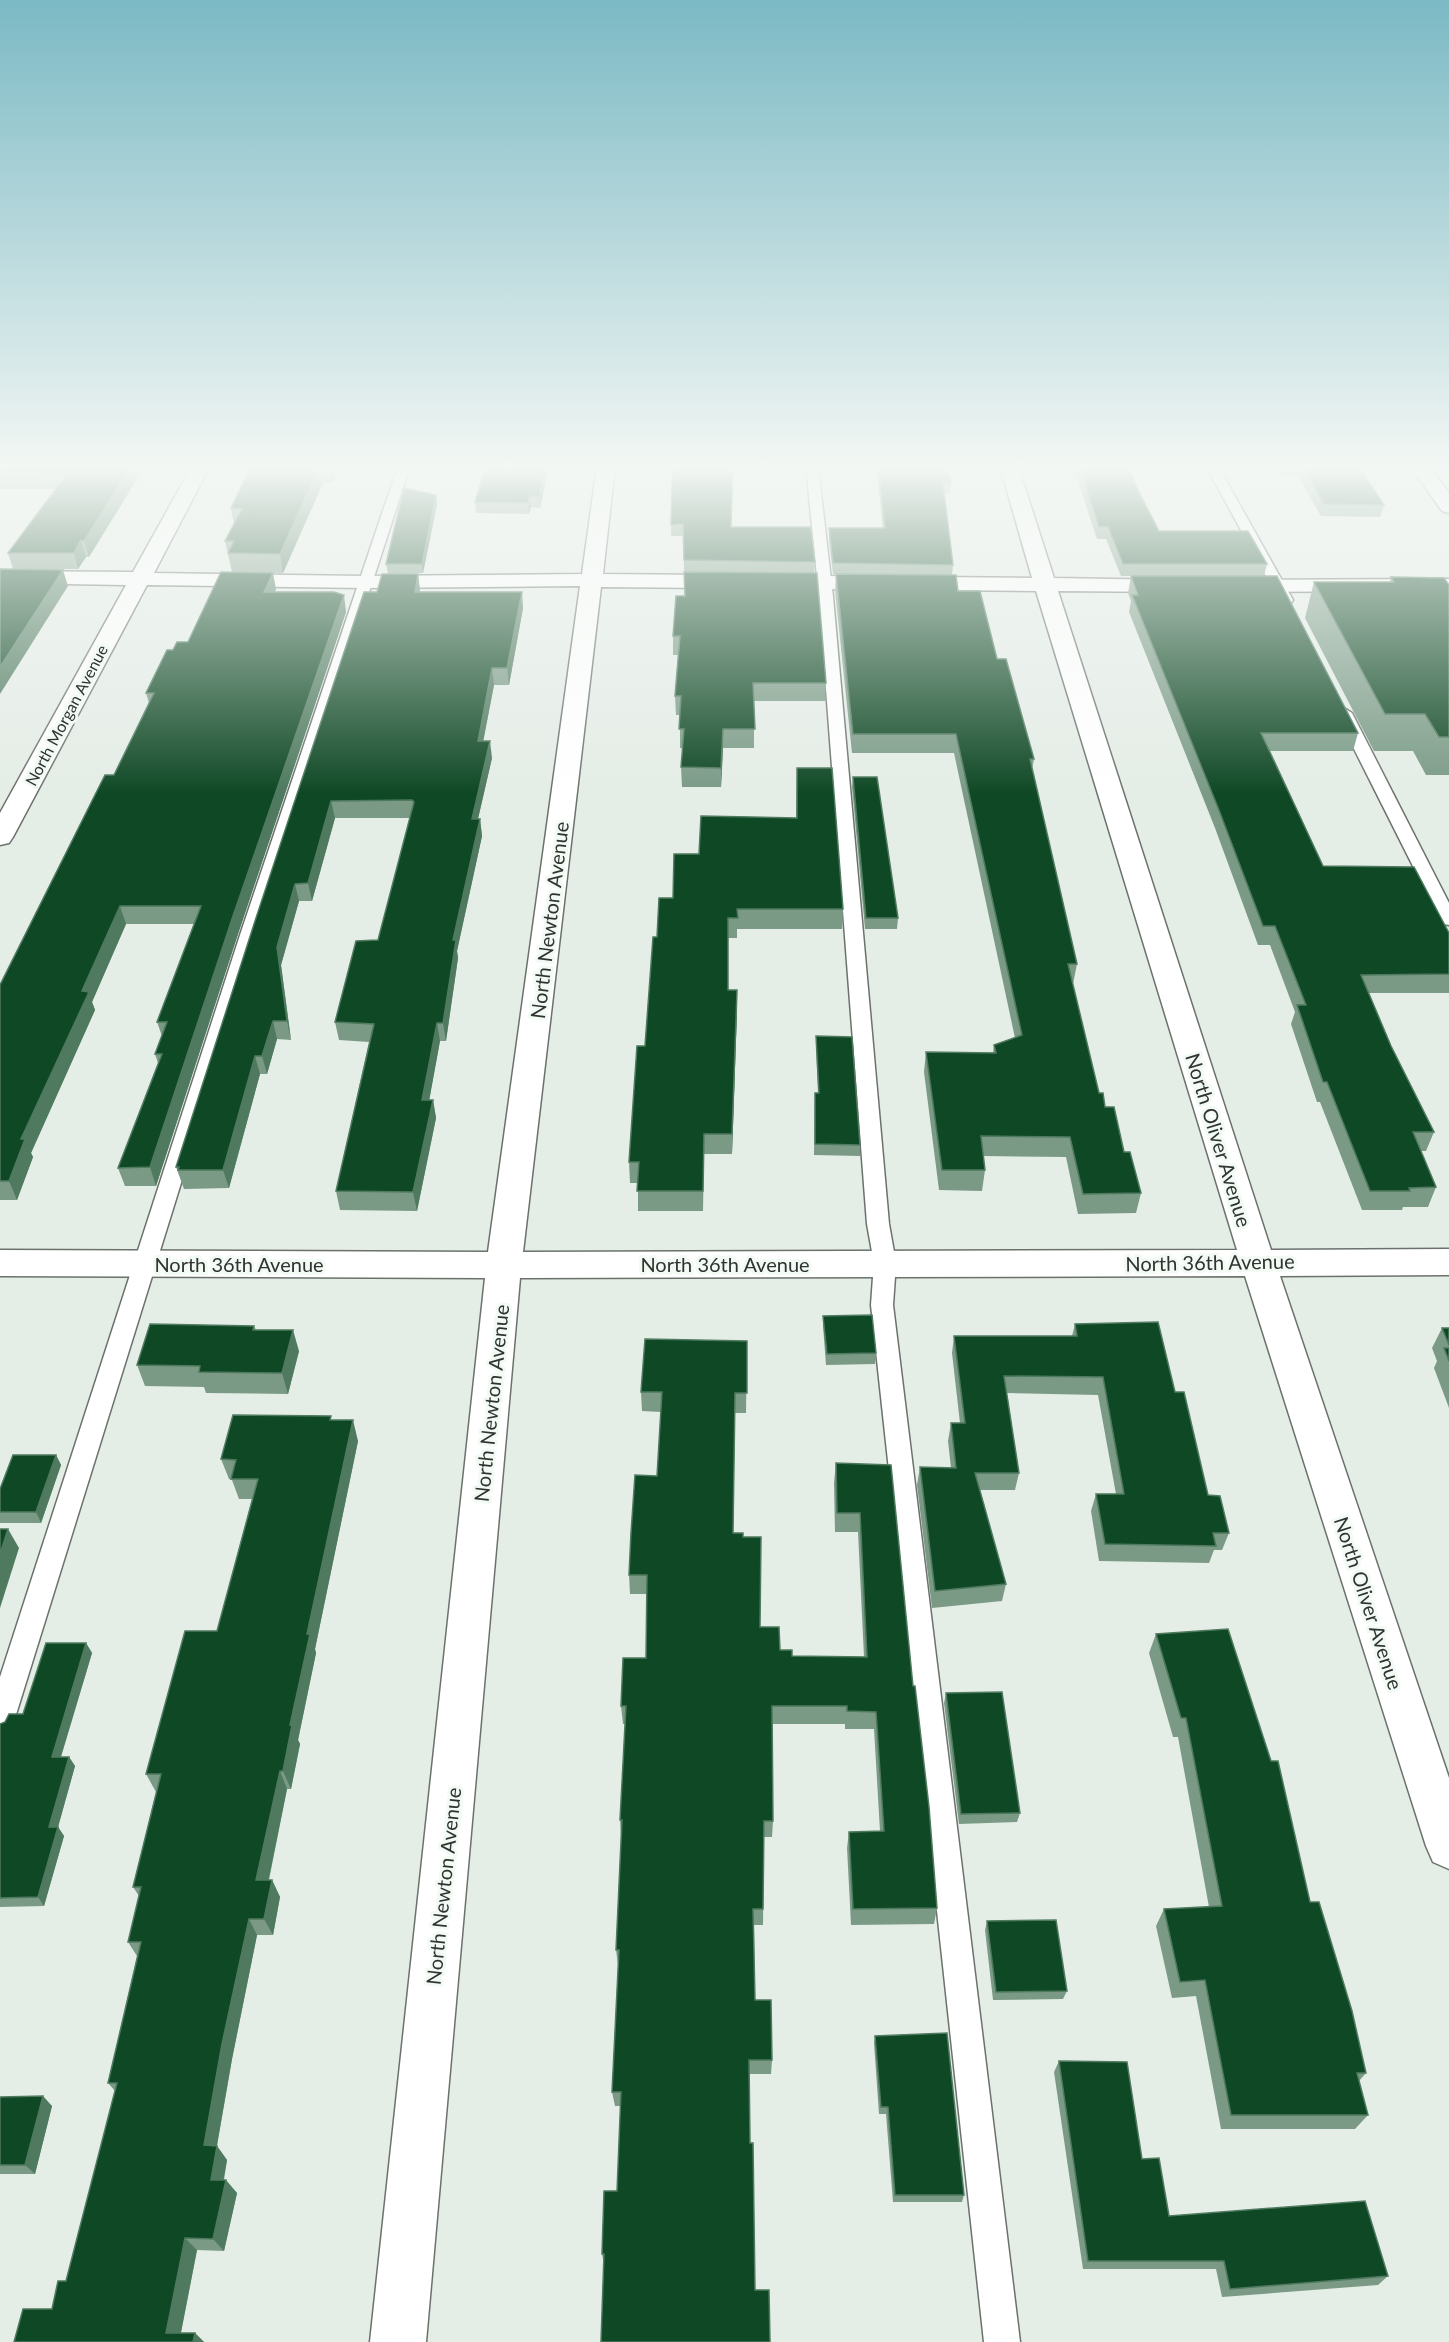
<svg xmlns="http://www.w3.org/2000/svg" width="1449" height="2342" viewBox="0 0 1449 2342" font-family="Lato,sans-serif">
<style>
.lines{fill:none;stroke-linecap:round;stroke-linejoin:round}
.lane-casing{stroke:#6b726c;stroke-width:3}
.street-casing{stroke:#6b726c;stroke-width:3}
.secondary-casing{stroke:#6b726c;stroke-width:3}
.lane{fill:#fff;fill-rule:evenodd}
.street{fill:#fff;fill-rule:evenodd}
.secondary{fill:#fff;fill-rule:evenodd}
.wall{fill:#7a9a86}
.shaded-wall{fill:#4f7a5f}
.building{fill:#0f4825;stroke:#4f7a5f;stroke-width:1.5}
.labels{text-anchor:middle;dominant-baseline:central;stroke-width:6;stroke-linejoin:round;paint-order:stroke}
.far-street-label{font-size:16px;fill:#303331;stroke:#f2faf4}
.street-label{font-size:20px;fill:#303331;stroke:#f2faf4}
</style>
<rect width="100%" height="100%" fill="#e5ede7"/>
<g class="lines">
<g class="lane-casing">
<g id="lane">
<polygon points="398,466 410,466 258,935 14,1721 10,1730 0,1734 0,1677 240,935"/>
<polygon points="806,466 818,466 833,597 889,1224 896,1263 893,1305 1020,2342 984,2342 871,1305 874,1263 867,1224 819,597"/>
<polygon points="1206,466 1218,466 1293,600 1291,603 1281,603 1279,600"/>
<polygon points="1344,708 1352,713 1449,903 1449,925 1443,924 1440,920 1336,713"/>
</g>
</g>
<g class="street-casing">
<g id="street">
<path d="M192,466H210L154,573L365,576L582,574L597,466H615L603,574L1032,578L1000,466H1018L1054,578L1174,580L1182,581L1185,586L1182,591L1174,592L1058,591L1271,1250L1449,1249V1275L1280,1276L1449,1778V1869L1433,1862L1426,1846L1245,1276L520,1278L426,2342H370L485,1278L0,1276V1250L488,1252L580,586L365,588L147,585L13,837L9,843L0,845V813L126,585L0,583V571L133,572ZM601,587L1036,591L1237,1250L523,1252Z"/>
<polygon points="1449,579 1449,591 1238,592 1230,591 1227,586 1230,581 1238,580"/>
</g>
</g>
<g class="secondary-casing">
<polygon id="secondary" points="1410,466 1429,466 1449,493 1449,513 1442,511"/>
</g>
<use href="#lane" class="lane"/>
<use href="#street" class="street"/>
<use href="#secondary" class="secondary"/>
</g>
<g class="wall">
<polygon points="0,466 145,466 89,557 86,557 78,569 13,569 8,553 56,489 0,489"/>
<polygon points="249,466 339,466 333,483 323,483 283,573 232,572 225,541 234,524 231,508 245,478 245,473"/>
<polygon points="549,466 540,508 531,507 529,514 476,513 475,502"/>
<polygon points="876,466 948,466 951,483 950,493 944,493 953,565 952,575 958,591 997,659 1034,759 1032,769 1077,964 1073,984 1099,1093 1141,1193 1136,1213 1078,1214 1066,1157 983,1156 985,1170 982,1191 939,1190 924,1072 926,1052 993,1053 994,1045 1015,1038 954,753 852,753 835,591 836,574 833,574 829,539 829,528 883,528"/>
<polygon points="1070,466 1128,466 1139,492 1159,531 1267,564 1264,576 1121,576 1106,539 1097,539 1077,478 1074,478"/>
<polygon points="1273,466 1351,466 1384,505 1380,517 1321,516 1297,475 1278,475"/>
<polygon points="672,481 731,527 815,562 814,573 826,683 825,701 754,701 754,748 723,748 721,787 682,787 681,767 683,748 680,748 680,715 676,715 675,696 678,655 673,655 673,636 685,596 683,536 671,536"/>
<polygon points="436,495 437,504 423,573 388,574 386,564"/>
<polygon points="418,574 420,592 523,608 509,685 494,685 483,741 492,758 478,819 480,819 482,836 457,951 458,958 446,1041 440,1041 429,1100 433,1100 436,1118 417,1211 340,1210 336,1191 369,1042 339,1040 335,1022 378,940 410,818 335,818 312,901 299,901 281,965 291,1040 277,1039 267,1074 260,1074 229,1188 184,1189 176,1167 377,592"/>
<polygon points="1131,576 1358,733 1353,751 1270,751 1323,866 1449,933 1449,993 1369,993 1391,1046 1434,1132 1426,1151 1421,1151 1436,1187 1428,1207 1403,1207 1402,1210 1362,1210 1320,1102 1317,1102 1291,1024 1295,1012 1270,945 1258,945 1215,828 1129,612 1131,601 1128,593"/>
<polygon points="1391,577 1449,585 1449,775 1426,775 1413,751 1374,751 1305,618 1314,582 1390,582"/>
<polygon points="276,589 275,592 346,612 238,934 156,1186 125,1186 118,1168 158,1063 155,1054 162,1036 157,1022 194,924 126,924 92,1002 95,1010 31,1153 33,1157 17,1200 0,1200 0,985 114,775 149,703 146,693 173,650"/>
<polygon points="797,768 843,909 842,929 737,929 737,938 728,938 728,990 737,1010 732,1154 704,1154 703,1211 638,1211 638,1183 630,1183 629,1162 645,1046 657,937 673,898 699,854 796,818"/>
<polygon points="853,777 898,918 897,929 865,929 852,787"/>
<polygon points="816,1036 860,1145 860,1156 814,1155 815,1093 818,1093 816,1047"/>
<polygon points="823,1316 876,1353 875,1364 826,1365 823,1326"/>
<polygon points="1075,1324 1175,1392 1208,1495 1229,1533 1222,1550 1214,1550 1209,1563 1099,1561 1091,1511 1096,1494 1116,1494 1098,1395 1007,1393 1019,1473 1015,1490 980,1490 1006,1584 1002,1601 932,1608 917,1485 920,1467 951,1468 948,1441 951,1423 960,1423 952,1353 954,1336 1072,1336"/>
<polygon points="254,1326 256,1330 299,1351 288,1394 206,1393 204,1387 145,1386 137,1365"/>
<polygon points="1442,1328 1449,1328 1449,1408 1434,1368 1437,1361 1432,1348"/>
<polygon points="747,1341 746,1413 735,1413 733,1533 743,1537 760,1627 780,1650 792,1656 864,1657 858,1532 835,1532 834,1483 836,1463 891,1465 913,1686 937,1908 934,1924 851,1925 847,1848 849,1832 880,1831 874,1729 845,1729 845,1724 772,1724 773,1821 772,1837 764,1837 763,1925 754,1925 755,2000 772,2060 771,2074 749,2074 750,2143 755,2290 770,2342 604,2264 602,2254 617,2191 621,2106 615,2106 612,2092 618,1965 616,1950 621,1836 620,1820 625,1724 623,1724 621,1706 646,1658 647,1594 630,1594 629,1575 657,1476 661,1412 642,1411 641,1392"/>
<polygon points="332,1420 358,1441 315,1649 316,1653 298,1740 300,1744 291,1789 287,1789 269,1880 272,1880 280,1897 273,1935 257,1935 232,2059 217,2146 227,2160 224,2180 237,2193 224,2251 197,2250 181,2333 195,2333 204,2342 14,2342 52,2309 66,2281 115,2091 108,2083 137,1956 128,1942 139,1896 133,1887 156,1792 146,1774 217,1631 252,1499 239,1499 232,1480 229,1479 221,1459"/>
<polygon points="56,1455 61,1465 41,1523 0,1523 0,1489"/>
<polygon points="1156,1634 1310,1902 1366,2073 1359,2081 1368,2115 1355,2129 1221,2129 1196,1996 1172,1998 1156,1926 1164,1909 1209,1907 1178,1737 1173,1737 1149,1653"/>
<polygon points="86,1643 92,1653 61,1757 69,1757 75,1766 58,1827 64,1836 44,1906 0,1907 0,1724 23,1714"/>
<polygon points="946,1693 1020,1813 1017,1822 959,1824 944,1703"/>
<polygon points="987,1921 1067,1991 1063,1999 993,2000 985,1930"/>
<polygon points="875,2036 964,2195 962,2202 893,2202 886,2114 879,2114 874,2043"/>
<polygon points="1059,2061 1142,2159 1169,2216 1388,2276 1378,2285 1222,2297 1216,2269 1083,2269 1054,2072"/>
<polygon points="0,2097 52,2106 35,2174 0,2174"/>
</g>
<g class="shaded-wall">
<polygon points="132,466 145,466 89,557 84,541"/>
<polygon points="320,466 323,483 283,573 280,554"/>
<polygon points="330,466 339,466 333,483"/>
<polygon points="546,466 549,466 540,508 539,497"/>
<polygon points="436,495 437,504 423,573 422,564"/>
<polygon points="530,496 531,507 529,514 528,503"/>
<polygon points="81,540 86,557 78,569 74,553"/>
<polygon points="63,570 68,586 0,694 0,667"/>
<polygon points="273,573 276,589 267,608 264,592"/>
<polygon points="418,574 420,590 417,608 415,592"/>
<polygon points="522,592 523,608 509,685 507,668"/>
<polygon points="344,595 346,612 238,934 156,1186 150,1167 233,916"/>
<polygon points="492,668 494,685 480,758 478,741"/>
<polygon points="723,729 723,748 721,787 721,768"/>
<polygon points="490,741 492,758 474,836 472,819"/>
<polygon points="331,801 335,818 312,901 308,883"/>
<polygon points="480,819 482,836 457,951 458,958 446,1041 443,1023 453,940"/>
<polygon points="295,884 299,901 281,965 291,1040 287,1021 277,947"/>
<polygon points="120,906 126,924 92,1002 95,1010 31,1153 33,1157 17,1200 9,1181 21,1139 82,991"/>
<polygon points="737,990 737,1010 732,1154 732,1134"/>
<polygon points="273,1021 277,1039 267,1074 262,1056"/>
<polygon points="437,1023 440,1041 426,1118 422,1100"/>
<polygon points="255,1056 260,1074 229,1188 223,1170"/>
<polygon points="433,1100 436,1118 417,1211 413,1192"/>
<polygon points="293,1330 299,1351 288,1394 282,1373"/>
<polygon points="353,1420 358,1441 315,1649 316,1653 298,1740 300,1744 291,1789 283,1771 290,1725 307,1634"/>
<polygon points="56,1455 61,1465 41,1523 36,1512"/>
<polygon points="8,1529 19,1548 0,1608 0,1554"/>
<polygon points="86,1643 92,1653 58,1766 52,1757"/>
<polygon points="69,1757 75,1766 58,1827 64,1836 44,1906 38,1897 49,1827"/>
<polygon points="280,1771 287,1789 265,1897 256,1880"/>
<polygon points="272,1880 280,1897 273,1935 264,1919"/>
<polygon points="249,1919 257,1935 232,2059 215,2156 217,2146 227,2160 221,2193 211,2180 204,2145 222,2044"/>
<polygon points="43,2096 52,2106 35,2174 25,2165"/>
<polygon points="226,2180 237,2193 224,2251 213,2239"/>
<polygon points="185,2238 197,2250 179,2342 166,2333"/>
<polygon points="195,2333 204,2342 193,2342"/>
</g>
<g class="building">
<polygon points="0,466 132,466 84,541 81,540 74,553 8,553 67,474 0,473"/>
<polygon points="249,466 320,466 280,554 228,553 234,541 225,541 242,509 231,508 248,473 245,473"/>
<polygon points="486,466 546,466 539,497 530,496 528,503 475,502"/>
<polygon points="673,466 733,466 731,527 811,527 815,562 684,560 683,524 671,525 672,481"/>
<polygon points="878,466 948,466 951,483 943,483 953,565 833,563 829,528 885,528"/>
<polygon points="1079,466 1128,466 1139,492 1159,531 1248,531 1267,564 1123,564 1108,527 1099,527"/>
<polygon points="1302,466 1351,466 1352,468 1360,468 1384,505 1324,504"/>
<polygon points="404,488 436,495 422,564 386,564"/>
<polygon points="0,569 63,570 0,667"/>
<polygon points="221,572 273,573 264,592 334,592 344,595 233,916 150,1167 118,1168 162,1054 155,1054 167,1022 157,1022 201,906 120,906 82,991 89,992 21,1139 25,1139 9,1181 0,1181 0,985 105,775 114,775 154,693 146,693 167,650 173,650 177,642 188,642"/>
<polygon points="684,572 817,573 826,683 753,683 755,729 723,729 721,768 681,767 684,729 679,729 681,696 675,696 680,636 673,636 676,596 685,596"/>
<polygon points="382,574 418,574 415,592 522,592 507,668 492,668 478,741 490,741 472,819 480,819 453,940 456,940 443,1023 437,1023 422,1100 433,1100 413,1192 336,1191 374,1024 335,1022 356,941 378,940 414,802 412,800 331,801 308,883 295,884 277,947 287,1021 273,1021 262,1056 255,1056 223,1170 178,1170 179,1167 176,1167 256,918 364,592 377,592"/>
<polygon points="836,574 956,575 958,591 980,591 997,659 1006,659 1034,759 1030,759 1077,964 1068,964 1099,1093 1103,1093 1105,1107 1114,1107 1124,1152 1130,1152 1141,1193 1083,1194 1070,1137 981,1136 985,1170 942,1170 926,1052 996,1053 994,1045 1022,1035 956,734 853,734"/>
<polygon points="1131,576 1277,576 1358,733 1261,733 1323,866 1414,867 1449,933 1449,974 1361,975 1391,1046 1434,1132 1413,1132 1436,1187 1409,1188 1410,1191 1370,1191 1327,1082 1323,1082 1297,1005 1306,1005 1275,926 1263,926 1219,810 1132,595 1138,595"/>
<polygon points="1391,577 1444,578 1449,585 1449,737 1439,737 1425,714 1385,714 1314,582 1394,582"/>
<polygon points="797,768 832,768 843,909 737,909 738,918 728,918 728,990 737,990 732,1134 704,1134 703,1191 637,1191 639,1162 629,1162 637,1046 645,1046 653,937 657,937 659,898 673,898 674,854 699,854 701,816 797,818"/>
<polygon points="853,777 877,777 898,918 866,918"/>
<polygon points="816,1036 852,1037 860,1145 815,1144 815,1093 819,1093"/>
<polygon points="872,1315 876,1353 827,1354 823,1316"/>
<polygon points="1158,1322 1175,1392 1184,1392 1208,1495 1220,1496 1229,1533 1213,1533 1216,1546 1105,1544 1096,1494 1124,1494 1103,1377 1004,1376 1019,1473 975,1473 1006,1584 935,1591 920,1467 956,1468 951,1423 965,1423 954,1336 1077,1336 1075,1324"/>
<polygon points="150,1324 254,1326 253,1330 293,1330 282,1373 199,1372 200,1366 137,1365"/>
<polygon points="1442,1328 1449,1328 1449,1345"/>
<polygon points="645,1339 747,1341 747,1393 735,1393 733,1533 743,1533 743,1537 761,1537 760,1627 779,1627 780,1650 792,1650 792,1656 867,1657 860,1513 837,1513 836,1463 891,1465 913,1686 915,1686 929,1807 937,1908 853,1909 849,1832 884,1831 876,1712 847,1711 847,1706 772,1706 773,1821 764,1821 763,1909 753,1909 755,2000 771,2000 772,2060 749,2060 750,2143 753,2143 755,2290 769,2290 770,2342 601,2342 604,2254 602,2254 604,2191 617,2191 621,2092 612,2092 619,1950 616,1950 622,1820 620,1820 626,1706 621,1706 623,1658 646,1658 647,1575 629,1575 631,1533 635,1475 657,1476 662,1392 641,1392"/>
<polygon points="1444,1348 1449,1348 1449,1361"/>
<polygon points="233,1415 331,1416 330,1420 353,1420 307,1634 310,1634 290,1725 292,1725 283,1771 280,1771 256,1880 272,1880 264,1919 249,1919 222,2044 204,2145 217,2146 211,2180 226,2180 213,2239 185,2238 166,2333 195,2333 193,2342 14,2342 23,2309 52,2309 58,2281 66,2281 117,2083 108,2083 141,1942 128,1942 141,1887 133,1887 161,1774 146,1774 185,1631 217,1631 258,1479 231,1479 236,1460 221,1459"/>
<polygon points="13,1455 56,1455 36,1512 0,1512 0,1489"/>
<polygon points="0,1529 8,1529 0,1554"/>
<polygon points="1228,1629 1271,1761 1278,1761 1310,1902 1319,1902 1352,2011 1366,2073 1357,2073 1368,2115 1231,2115 1205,1980 1180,1982 1164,1909 1222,1906 1186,1718 1181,1718 1156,1634"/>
<polygon points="46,1643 86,1643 52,1757 69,1757 49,1827 58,1827 38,1897 0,1898 0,1724 5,1722 9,1714 23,1714"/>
<polygon points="1002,1692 1020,1813 961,1814 946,1693"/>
<polygon points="1056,1920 1067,1991 996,1992 987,1921"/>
<polygon points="947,2033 964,2195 895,2195 888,2107 881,2107 875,2036"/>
<polygon points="1059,2061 1127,2062 1142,2159 1159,2158 1169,2216 1365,2201 1388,2276 1230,2289 1224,2261 1088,2261"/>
<polygon points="43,2096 25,2165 0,2165 0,2097"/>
</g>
<linearGradient id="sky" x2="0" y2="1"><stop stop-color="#7bb9c4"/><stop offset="0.59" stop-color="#f3f7f4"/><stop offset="1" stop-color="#f3f7f4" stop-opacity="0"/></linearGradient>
<rect width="1449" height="794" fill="url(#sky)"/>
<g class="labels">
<g class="far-street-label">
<text transform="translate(66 715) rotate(-62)">North Morgan Avenue</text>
</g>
<g class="street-label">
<text transform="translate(549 920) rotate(-83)">North Newton Avenue</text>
<text transform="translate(1219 1140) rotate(73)">North Oliver Avenue</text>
<text transform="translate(1210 1262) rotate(-1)">North 36th Avenue</text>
<text x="239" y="1264">North 36th Avenue</text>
<text x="725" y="1264">North 36th Avenue</text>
<text transform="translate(491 1403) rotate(-84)">North Newton Avenue</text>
<text transform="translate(1369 1603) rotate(72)">North Oliver Avenue</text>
<text transform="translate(443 1886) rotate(-84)">North Newton Avenue</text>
</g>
</g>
</svg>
